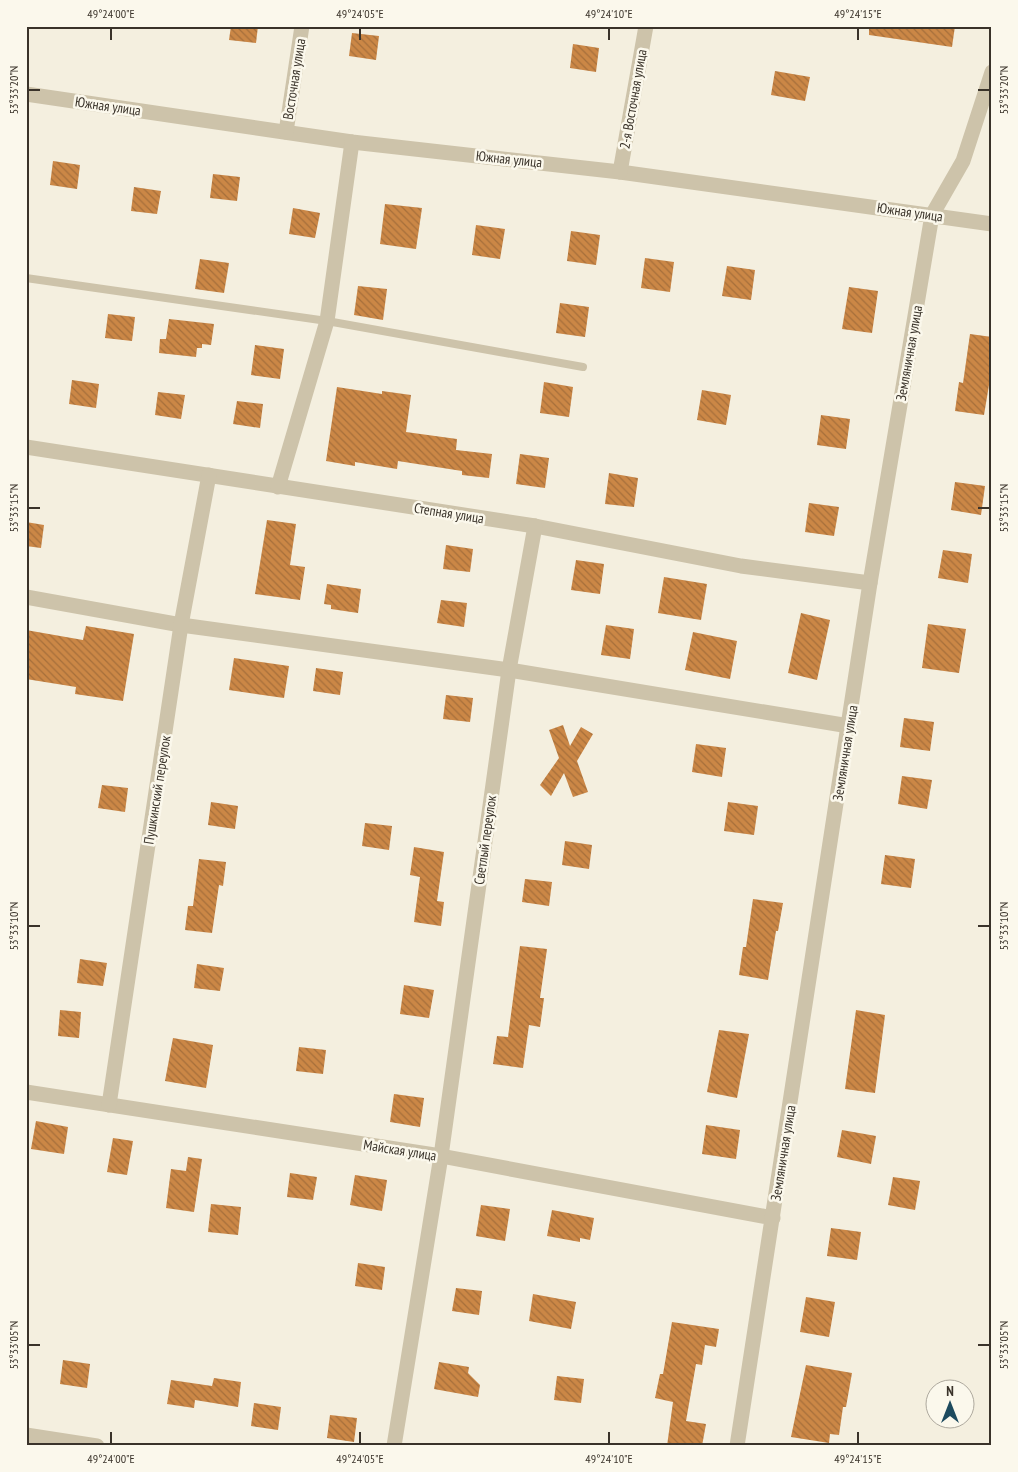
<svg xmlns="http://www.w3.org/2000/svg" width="1018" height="1472" viewBox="0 0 1018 1472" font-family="'PT Sans Narrow',sans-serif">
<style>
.building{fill:url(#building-back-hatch)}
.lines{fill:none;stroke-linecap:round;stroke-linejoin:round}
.lane{stroke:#cdc3aa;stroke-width:8}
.street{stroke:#cdc3aa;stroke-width:15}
.ticks{fill:none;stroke:#3a332a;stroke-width:2}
.labels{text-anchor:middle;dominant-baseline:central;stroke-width:5;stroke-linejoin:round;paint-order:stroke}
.street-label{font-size:14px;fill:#3a332a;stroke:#fbf8ec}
.neatline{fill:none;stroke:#3a332a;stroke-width:2}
.ticks-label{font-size:12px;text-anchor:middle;fill:#3a332a}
</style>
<defs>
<pattern id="building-back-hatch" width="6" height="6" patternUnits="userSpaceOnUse" patternTransform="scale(1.25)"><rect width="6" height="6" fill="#cb8746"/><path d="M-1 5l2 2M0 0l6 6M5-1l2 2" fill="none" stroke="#a66f3b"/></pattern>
</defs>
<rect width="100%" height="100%" fill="#f4efdf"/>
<g class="building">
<polygon points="231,26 258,26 256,43 229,40"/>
<polygon points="869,26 955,26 952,47 869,35"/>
<polygon points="352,33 379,36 376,60 349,56"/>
<polygon points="573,44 599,48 596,72 570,68"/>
<polygon points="775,71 810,77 805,101 771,95"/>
<polygon points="53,161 80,165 77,189 50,185"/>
<polygon points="213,174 240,177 237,201 210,198"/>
<polygon points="134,187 161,191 157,214 131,211"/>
<polygon points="385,204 422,208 416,249 380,244"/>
<polygon points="293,208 320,213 315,238 289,234"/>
<polygon points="476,225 505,229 500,259 472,255"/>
<polygon points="571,231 600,235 596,265 567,261"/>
<polygon points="645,258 674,262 670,292 641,288"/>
<polygon points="200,259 229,263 224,293 195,289"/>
<polygon points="727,266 755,270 751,300 722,296"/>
<polygon points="358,286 387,289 383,320 354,315"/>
<polygon points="849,287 878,291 872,333 842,329"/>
<polygon points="560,303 589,307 585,337 556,333"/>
<polygon points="108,314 135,317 132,341 105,338"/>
<polygon points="169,319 214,324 211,345 202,344 202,348 197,348 196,357 159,353 160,339 166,339"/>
<polygon points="970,334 992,337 992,367 984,415 955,411 959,382 963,383"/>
<polygon points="255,345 284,349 280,379 251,375"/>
<polygon points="72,380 99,384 96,408 69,404"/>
<polygon points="544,382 573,387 569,417 540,413"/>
<polygon points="337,387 382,394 382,391 411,395 406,432 457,439 456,450 492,454 489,478 462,475 462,471 398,461 397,469 355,462 355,466 326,461"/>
<polygon points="702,390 731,395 726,425 697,420"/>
<polygon points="158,392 185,395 181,419 155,415"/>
<polygon points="237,401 263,404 260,428 233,424"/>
<polygon points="821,415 850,419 846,449 817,445"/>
<polygon points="520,454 549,458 545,488 516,484"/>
<polygon points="609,473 638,478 634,507 605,504"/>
<polygon points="955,482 985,486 981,515 951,510"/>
<polygon points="809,503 839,507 834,536 805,532"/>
<polygon points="267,520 296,524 290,565 305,567 300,600 255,594"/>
<polygon points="26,522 44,525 41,548 26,546"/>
<polygon points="446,545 473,549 470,572 443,569"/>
<polygon points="943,550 972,554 968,583 938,578"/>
<polygon points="576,560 604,564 600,594 571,590"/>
<polygon points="664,577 707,584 701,620 658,613"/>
<polygon points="327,584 361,589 358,613 331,609 331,605 324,604"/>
<polygon points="441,600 467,603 464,627 437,623"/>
<polygon points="801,613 830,620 817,680 788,673"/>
<polygon points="928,624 966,629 959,673 922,668"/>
<polygon points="606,625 634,629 630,659 601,655"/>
<polygon points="86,626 134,634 123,701 75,694 76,687 26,679 26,630 83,640"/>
<polygon points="693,632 737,641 730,679 685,670"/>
<polygon points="234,658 289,666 284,698 229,690"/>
<polygon points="316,668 343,672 340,695 313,691"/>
<polygon points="446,695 473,698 470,722 443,719"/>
<polygon points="904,718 934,722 930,751 900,747"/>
<polygon points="563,725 570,746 581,727 593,734 577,761 588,792 573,797 564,773 551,796 540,785 559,758 549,730"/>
<polygon points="696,744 726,748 722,777 692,772"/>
<polygon points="902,776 932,780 927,809 898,804"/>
<polygon points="102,785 128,788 125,812 98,808"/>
<polygon points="211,802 238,806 235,829 208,825"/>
<polygon points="728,802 758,806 754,835 724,831"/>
<polygon points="365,823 392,826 389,850 362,846"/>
<polygon points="565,841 592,845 589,869 562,865"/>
<polygon points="414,847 444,852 437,901 444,902 441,926 414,922 420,877 410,875"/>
<polygon points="885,855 915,859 911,888 881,884"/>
<polygon points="199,859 226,862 223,886 219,885 212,933 185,930 188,906 193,906"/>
<polygon points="525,879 552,882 549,906 522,902"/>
<polygon points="753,899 783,903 778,931 776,931 768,980 739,975 743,947 746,947"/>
<polygon points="520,946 547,949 540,998 544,998 540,1027 529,1025 523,1068 493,1064 497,1036 508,1037"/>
<polygon points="80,959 107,963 103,986 77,983"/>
<polygon points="197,964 224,968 220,991 194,988"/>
<polygon points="404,985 434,990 429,1018 400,1014"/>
<polygon points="60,1010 81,1012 79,1038 58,1036"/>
<polygon points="856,1010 885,1015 875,1093 845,1089"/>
<polygon points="719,1030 749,1034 737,1098 707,1092"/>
<polygon points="173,1038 213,1045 206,1088 165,1081"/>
<polygon points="299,1047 326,1050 323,1074 296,1071"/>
<polygon points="394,1094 424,1098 420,1127 390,1122"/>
<polygon points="36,1121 68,1127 64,1154 31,1149"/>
<polygon points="706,1125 740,1130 736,1159 702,1154"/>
<polygon points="842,1130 876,1136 871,1164 837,1157"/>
<polygon points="113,1138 133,1141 127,1175 107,1172"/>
<polygon points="188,1157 202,1159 194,1212 166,1208 171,1169 186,1171"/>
<polygon points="290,1173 317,1177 313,1200 287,1197"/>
<polygon points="355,1175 387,1180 382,1211 350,1205"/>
<polygon points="893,1177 920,1181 915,1210 888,1205"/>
<polygon points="211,1204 241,1207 238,1235 208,1232"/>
<polygon points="481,1205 510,1209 505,1241 476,1236"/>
<polygon points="552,1210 594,1218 590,1240 580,1238 580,1242 547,1236"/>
<polygon points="831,1228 861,1232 857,1260 827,1256"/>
<polygon points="358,1263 385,1267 382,1290 355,1286"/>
<polygon points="456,1288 482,1291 479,1315 452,1311"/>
<polygon points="533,1294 576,1302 571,1329 529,1321"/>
<polygon points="806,1297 835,1302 829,1337 800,1332"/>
<polygon points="672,1322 719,1329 716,1347 705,1345 702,1365 696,1364 686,1421 706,1424 702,1446 667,1446 673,1402 655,1398 660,1374 663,1374"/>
<polygon points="63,1360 90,1364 87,1388 60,1384"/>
<polygon points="439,1362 469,1367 468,1373 480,1385 478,1397 434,1389"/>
<polygon points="806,1365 852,1373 846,1407 843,1407 839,1435 830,1434 829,1443 791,1437"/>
<polygon points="557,1376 584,1379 581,1403 554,1400"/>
<polygon points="214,1378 241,1382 238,1407 195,1400 194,1408 167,1404 171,1380 212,1386"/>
<polygon points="254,1403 281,1407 278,1430 251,1426"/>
<polygon points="330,1415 357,1418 354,1442 327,1438"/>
</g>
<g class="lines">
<polyline class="lane" points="26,278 327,321 583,367"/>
<g class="street">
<polyline points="26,94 352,142 620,172 992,224"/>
<polyline points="286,132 302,26"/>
<polyline points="620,172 646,26"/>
<polyline points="26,447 535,526 741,566 870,583"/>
<polyline points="278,487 327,321 352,142"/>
<polyline points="26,597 181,625 509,670 849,726"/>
<polyline points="26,1092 441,1156 773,1218"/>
<polyline points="109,1105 181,625 209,475"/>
<polyline points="26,1435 97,1446"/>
<polyline points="394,1446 441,1156 509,670 535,526"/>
<polyline points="737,1446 870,583 932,215 963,161 992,72"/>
</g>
</g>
<path class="ticks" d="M111,28V40M360,28V40M609,28V40M858,28V40M28,90H40M978,90H990M28,508H40M978,508H990M28,926H40M978,926H990M28,1345H40M978,1345H990M111,1432V1444M360,1432V1444M609,1432V1444M858,1432V1444"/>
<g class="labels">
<g class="street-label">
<text transform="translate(294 79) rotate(-81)">Восточная улица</text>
<text transform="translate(633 99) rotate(-80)">2-я Восточная улица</text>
<text transform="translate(108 106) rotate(8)">Южная улица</text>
<text transform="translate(509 159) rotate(6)">Южная улица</text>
<text transform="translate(910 212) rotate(8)">Южная улица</text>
<text transform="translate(909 353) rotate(-80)">Земляничная улица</text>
<text transform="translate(449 513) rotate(9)">Степная улица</text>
<text transform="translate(845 753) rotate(-81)">Земляничная улица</text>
<text transform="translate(157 790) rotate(-81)">Пушкинский переулок</text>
<text transform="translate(485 840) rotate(-82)">Светлый переулок</text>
<text transform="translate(400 1150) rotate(9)">Майская улица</text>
<text transform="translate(783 1153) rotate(-81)">Земляничная улица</text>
</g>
</g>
<rect width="1018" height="1472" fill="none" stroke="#fbf8ec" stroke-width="55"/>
<g transform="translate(950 1404)"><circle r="24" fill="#fbf8ec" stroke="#aea99e"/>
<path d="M0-4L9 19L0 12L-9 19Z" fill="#1d4a5e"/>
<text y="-8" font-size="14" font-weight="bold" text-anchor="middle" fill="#3a332a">N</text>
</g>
<rect x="28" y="28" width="962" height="1416" class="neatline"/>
<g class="ticks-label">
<text x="111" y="18">49°24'00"E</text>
<text x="360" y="18">49°24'05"E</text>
<text x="609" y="18">49°24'10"E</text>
<text x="858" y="18">49°24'15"E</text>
<text transform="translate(14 90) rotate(-90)" y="4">53°33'20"N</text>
<text transform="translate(1004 90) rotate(-90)" y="4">53°33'20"N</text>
<text transform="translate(14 508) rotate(-90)" y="4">53°33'15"N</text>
<text transform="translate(1004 508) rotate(-90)" y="4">53°33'15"N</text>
<text transform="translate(14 926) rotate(-90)" y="4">53°33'10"N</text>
<text transform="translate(1004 926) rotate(-90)" y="4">53°33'10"N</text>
<text transform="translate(14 1345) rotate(-90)" y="4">53°33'05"N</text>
<text transform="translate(1004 1345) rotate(-90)" y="4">53°33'05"N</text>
<text x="111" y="1463">49°24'00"E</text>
<text x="360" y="1463">49°24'05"E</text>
<text x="609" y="1463">49°24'10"E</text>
<text x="858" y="1463">49°24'15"E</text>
</g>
</svg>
